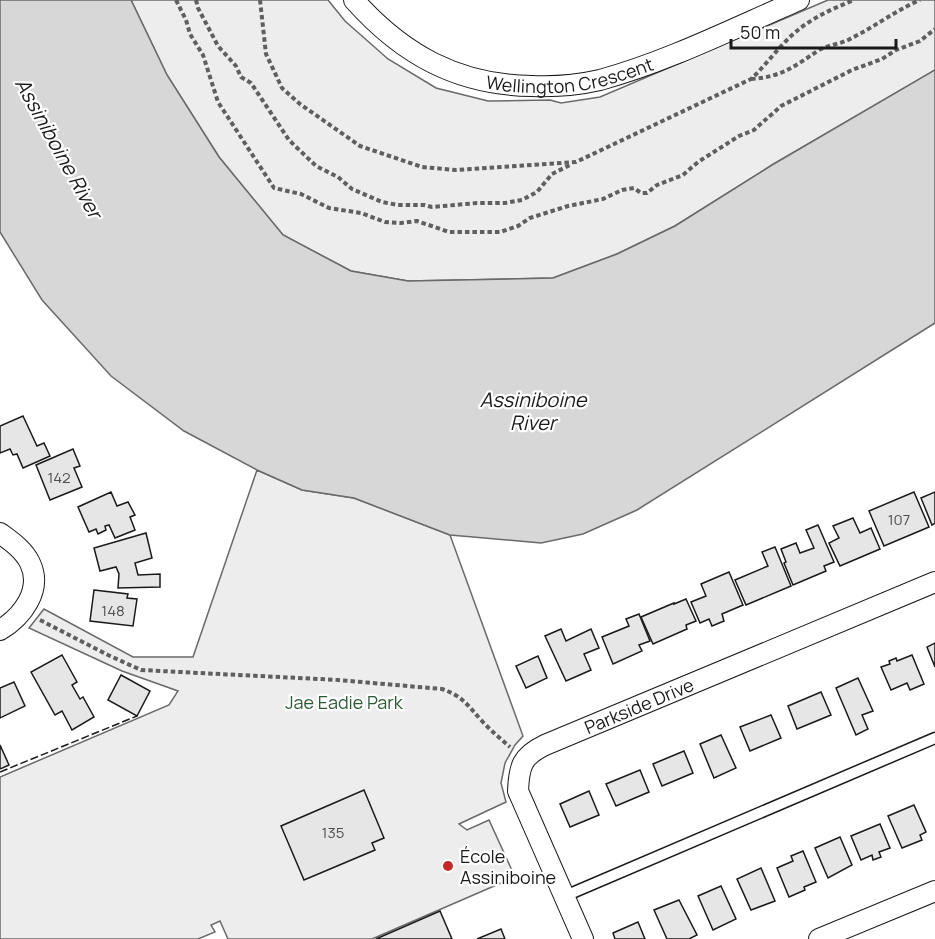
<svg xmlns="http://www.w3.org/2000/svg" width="935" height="939" viewBox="0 0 935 939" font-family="Manrope,sans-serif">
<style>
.built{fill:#ededed;stroke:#6a6a6a;stroke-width:1.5}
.water{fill:#d7d7d7;stroke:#6a6a6a;stroke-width:1.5}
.building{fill:#e6e6e6;stroke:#1a1a1a;stroke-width:1.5}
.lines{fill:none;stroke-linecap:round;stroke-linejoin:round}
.service-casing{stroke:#1a1a1a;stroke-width:13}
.minor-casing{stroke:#1a1a1a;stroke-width:22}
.path{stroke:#5f5f5f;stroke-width:4;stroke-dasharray:4.5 3;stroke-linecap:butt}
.service{stroke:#fff;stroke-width:10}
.minor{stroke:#fff;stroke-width:20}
.fence{stroke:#1a1a1a;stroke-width:1.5;stroke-dasharray:8 3;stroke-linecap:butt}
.poi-dot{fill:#c62828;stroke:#fff;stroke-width:2}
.labels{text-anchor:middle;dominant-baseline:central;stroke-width:4.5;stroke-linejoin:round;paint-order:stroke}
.number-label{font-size:15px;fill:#4d4d4d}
.street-label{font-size:18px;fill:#1a1a1a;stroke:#fff}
.park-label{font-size:18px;fill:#2b5a34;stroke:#fff}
.poi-label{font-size:18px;fill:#1a1a1a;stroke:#fff;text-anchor:start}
.water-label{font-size:20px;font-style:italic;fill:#1a1a1a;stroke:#fff}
</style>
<rect width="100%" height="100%" fill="#fff"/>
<g class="built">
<polygon points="131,0 328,0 345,21 388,59 436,88 488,101 550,100 561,103 600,97 828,0 935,0 935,70 772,165 675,226 617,254 553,278 408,281 351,271 283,235 219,157 167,75"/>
<polygon points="257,470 302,490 354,498 450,535 523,736 515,745 505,763 501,783 506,802 459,824 467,830 489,820 515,877 372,939 228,939 220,921 211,925 215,932 198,939 0,939 0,777 169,705 178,691 122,671 29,628 44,609 133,657 193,657"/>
</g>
<polygon class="water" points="0,0 131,0 167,75 219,157 283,235 351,271 408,281 553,278 617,254 675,226 772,165 935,70 935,323 637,510 583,534 541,543 450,535 354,498 302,490 257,470 184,431 111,376 42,300 0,232"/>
<g class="building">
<polygon points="23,416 37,446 44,443 50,456 23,468 17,454 13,455 10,449 0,453 0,426"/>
<polygon points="73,449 80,466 74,468 82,487 50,500 36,465"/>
<polygon points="111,492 117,506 128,502 135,515 130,517 135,530 115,538 109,525 105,526 106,530 98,534 96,529 89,532 78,507"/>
<polygon points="914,492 929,527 884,546 869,511"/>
<polygon points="935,492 935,523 932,525 921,498"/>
<polygon points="853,518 860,533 871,528 880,549 840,566 829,543 839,538 833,526"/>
<polygon points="818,525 834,562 824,566 826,571 793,585 784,563 786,562 781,549 796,543 800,553 814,548 806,530"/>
<polygon points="146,533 152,558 135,563 138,575 160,574 160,587 118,588 119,574 116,567 100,571 94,548"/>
<polygon points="775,547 791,586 746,605 735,580 768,566 762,552"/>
<polygon points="729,572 743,605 722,614 724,621 712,626 709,619 700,623 691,602 706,596 701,584"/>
<polygon points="94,590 128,594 127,598 137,599 133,626 90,621"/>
<polygon points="686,599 696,621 686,625 687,629 653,644 641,617 674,603 674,604"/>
<polygon points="639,614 650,641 639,645 642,651 613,664 602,637 629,626 626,619"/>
<polygon points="561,629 566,641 591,629 599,648 584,654 591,670 566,681 545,636"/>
<polygon points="935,643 935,667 927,647"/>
<polygon points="62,655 77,682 72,685 80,699 83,697 94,717 72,730 62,711 55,715 31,672"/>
<polygon points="912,655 924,684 910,690 907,683 891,690 881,667 890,664 889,661 896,658 897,661"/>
<polygon points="538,656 547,678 526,688 516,666"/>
<polygon points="121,675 150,691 137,716 108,700"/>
<polygon points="858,678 873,711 862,715 868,729 856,735 836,688"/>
<polygon points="14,682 25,706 0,718 0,688"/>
<polygon points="821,692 831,715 797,729 788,706"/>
<polygon points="771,715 781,738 750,751 740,727"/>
<polygon points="721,735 736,768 714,778 700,744"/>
<polygon points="0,745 9,765 0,769"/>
<polygon points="684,751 693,773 662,786 653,764"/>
<polygon points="640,770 649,792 616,806 606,784"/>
<polygon points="364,790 384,838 372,843 375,850 304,880 281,826"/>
<polygon points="589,791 599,815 570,827 560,804"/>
<polygon points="914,805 926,832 920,835 922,840 902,848 888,816"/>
<polygon points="880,824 890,848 879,852 881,857 873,860 872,855 861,860 851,836"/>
<polygon points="840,837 852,865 828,878 815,848"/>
<polygon points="803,851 816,882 804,887 805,890 789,897 777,868 793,861 791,856"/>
<polygon points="761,868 775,901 751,910 737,879"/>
<polygon points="721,886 736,919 713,930 698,896"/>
<polygon points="679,900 697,935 689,939 667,939 654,910"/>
<polygon points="440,911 452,939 376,939"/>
<polygon points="638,922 645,939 615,939 613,933"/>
<polygon points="501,929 505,939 477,939"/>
</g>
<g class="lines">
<g class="service-casing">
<polyline id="service" points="565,896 935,738"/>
</g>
<g class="minor-casing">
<g id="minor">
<path id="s1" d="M354,0C403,55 458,85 532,86C555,87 578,85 600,80C669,61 734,28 799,0"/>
<path d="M0,533C11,541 24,550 30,563C43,590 22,617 0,630"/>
<path id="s2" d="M583,939L518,791C519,766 522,756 545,745L935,582"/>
<polyline points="819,939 935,891"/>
</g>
</g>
<g class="path">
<polyline points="176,0 186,20 190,34 203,55 218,102 274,188 301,194 329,208 361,213 385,222 401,223 417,221 449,232 500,232 518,226 530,218 568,206 603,199 622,190 634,188 641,193 647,193 657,185 683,175 698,162 739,136 754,130 781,106 852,70 882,59 896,50 920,41 935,29"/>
<polyline points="196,0 198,8 218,46 236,66 241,77 251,83 289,140 316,166 338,177 352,189 382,202 398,205 424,205 432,207 477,203 505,203 522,200 537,192 552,174 572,164"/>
<path d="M260,0L266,54L282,88L300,104L360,146L422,167L456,170L576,162L751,79C764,67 774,53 786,41C805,21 829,10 854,0"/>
<path d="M751,79C782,77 795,66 819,50C829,45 840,44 850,39C874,27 895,11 920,0"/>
<path d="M40,620L108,655L141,670L338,680L442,689C463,696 468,706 482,721C491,731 501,739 510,747"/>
</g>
<use href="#service" class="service"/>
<use href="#minor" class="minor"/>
<polyline class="fence" points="0,772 137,716"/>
</g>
<circle class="poi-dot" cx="448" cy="866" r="6"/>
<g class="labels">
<g class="number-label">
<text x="59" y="477">142</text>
<text x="899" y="519">107</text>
<text x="113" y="610">148</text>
<text x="333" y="832">135</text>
</g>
<g class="street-label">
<text stroke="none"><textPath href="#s1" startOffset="243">Wellington Crescent</textPath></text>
<text stroke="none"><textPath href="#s2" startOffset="321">Parkside Drive</textPath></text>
</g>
<g class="park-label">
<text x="344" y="702">Jae Eadie Park</text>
</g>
<g class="poi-label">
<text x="460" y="856">École<tspan x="460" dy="21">Assiniboine</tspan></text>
</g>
<g class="water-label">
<text transform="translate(59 148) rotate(61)">Assiniboine River</text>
<text x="533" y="399">Assiniboine<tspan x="533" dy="23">River</tspan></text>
</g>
</g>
<path d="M731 39v9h165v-9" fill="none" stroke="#1a1a1a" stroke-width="3"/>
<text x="740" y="39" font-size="18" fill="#1a1a1a" stroke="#ffffff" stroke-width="4.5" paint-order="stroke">50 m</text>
</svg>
